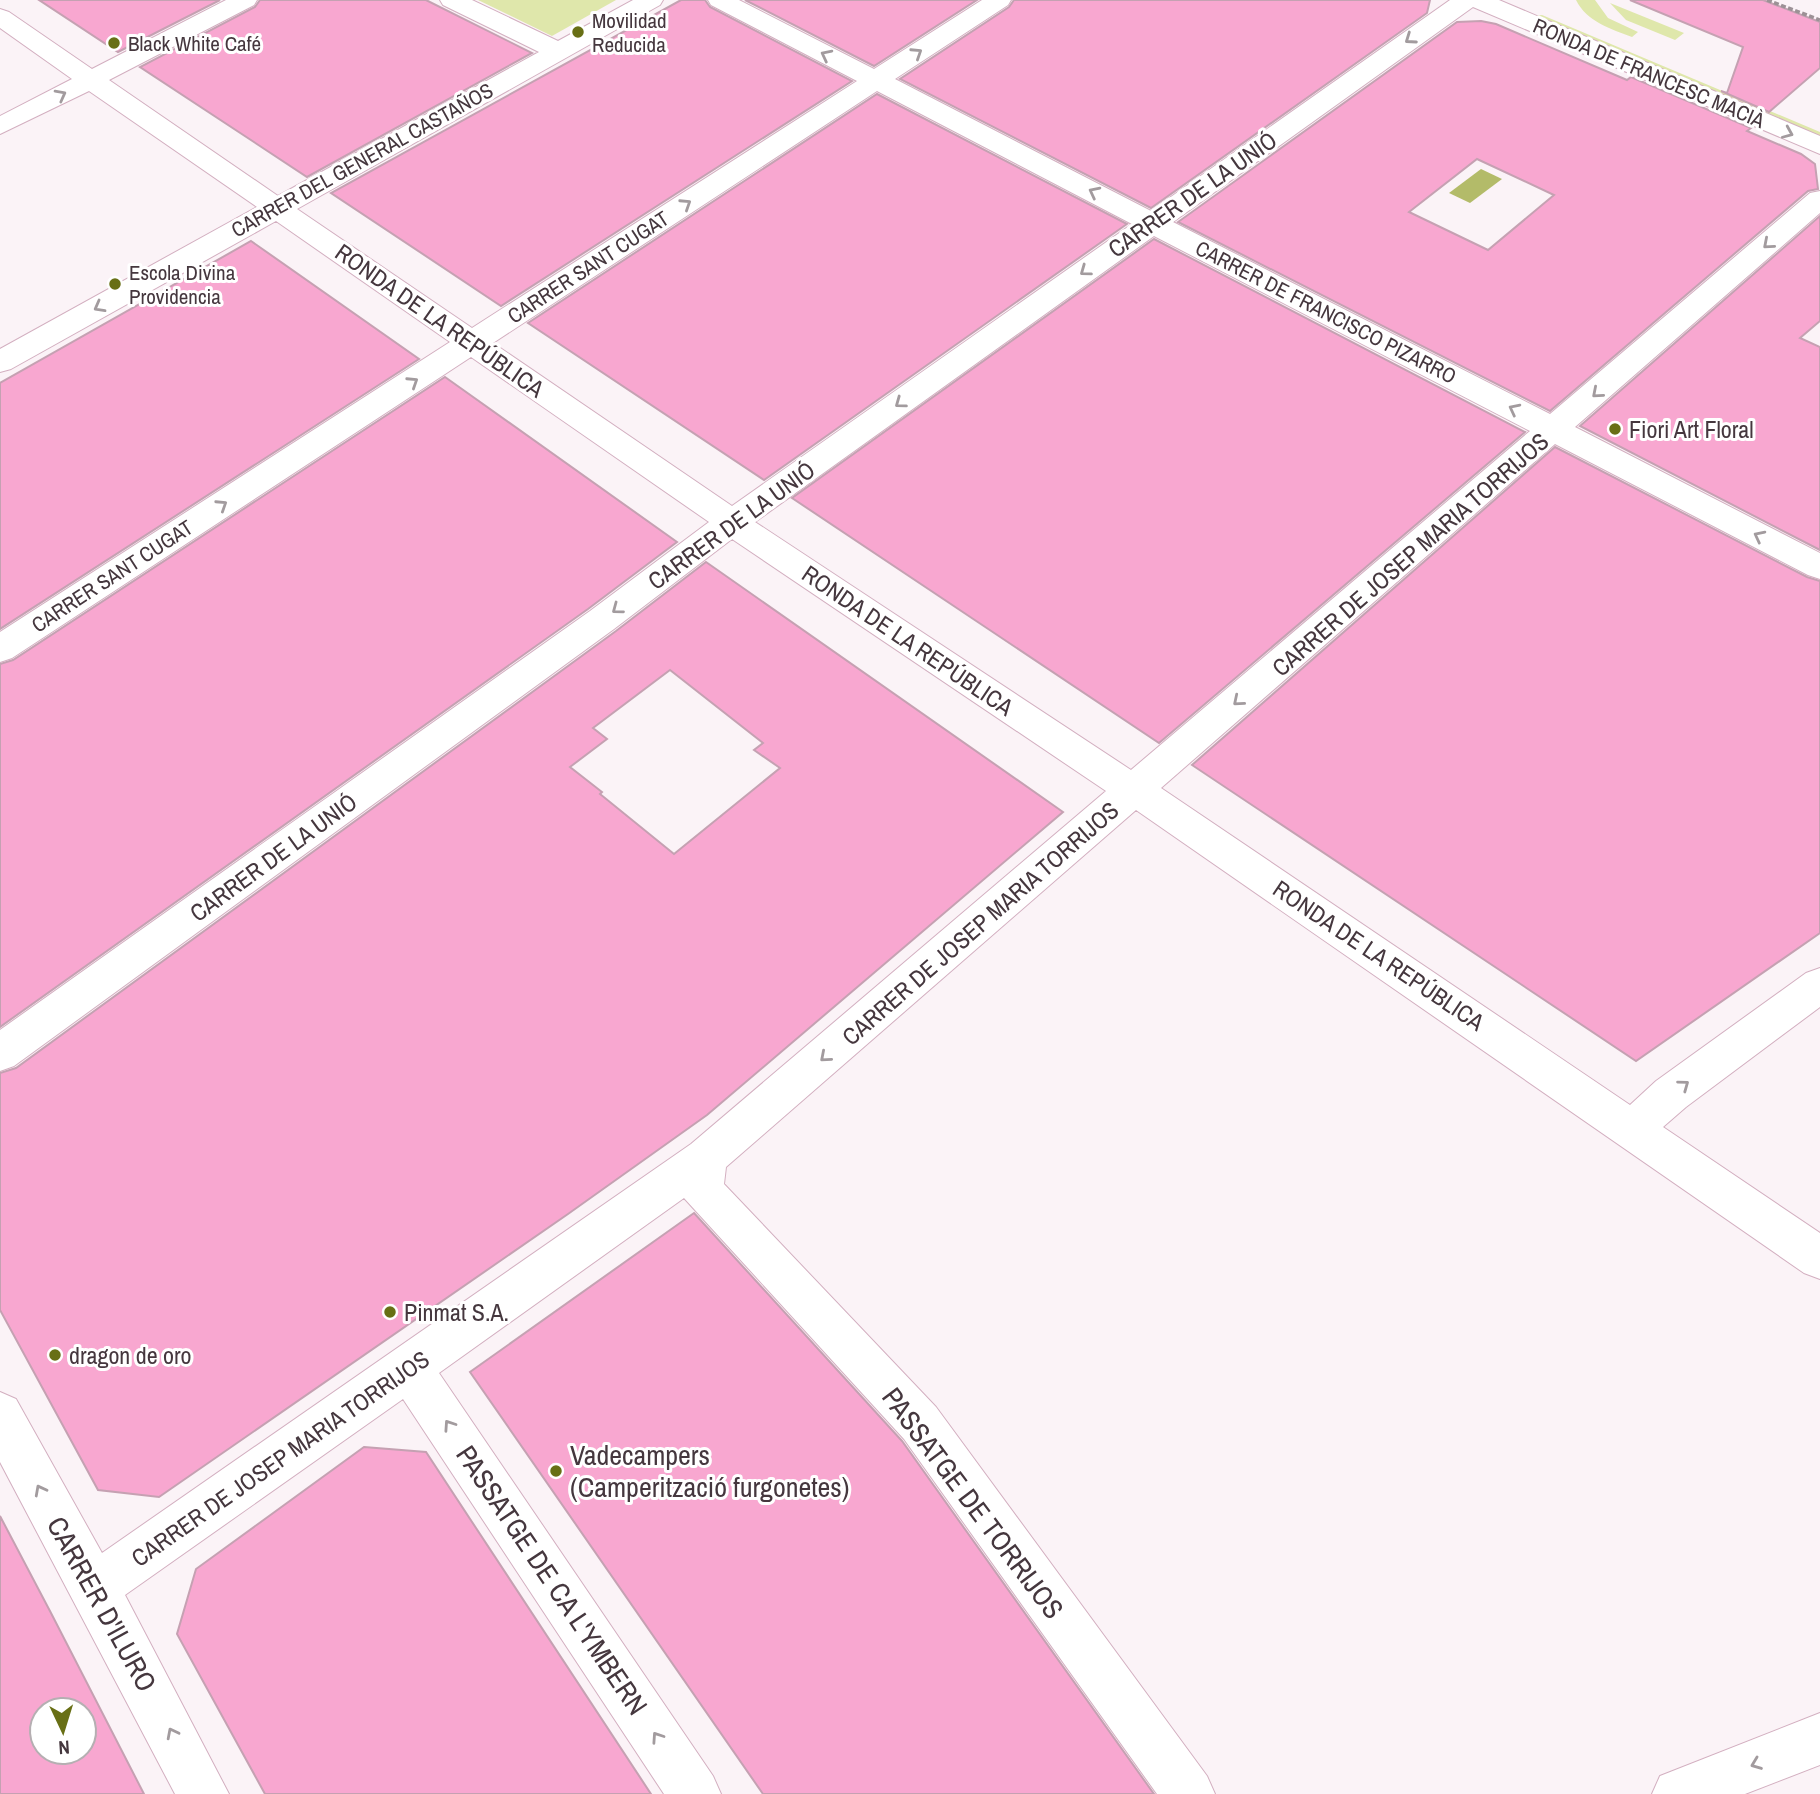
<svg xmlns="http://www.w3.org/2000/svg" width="1820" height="1794" viewBox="0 0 1820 1794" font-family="'Archivo Narrow',sans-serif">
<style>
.green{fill:#dfe7ab}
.water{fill:#b3bb69}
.building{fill:#f8a7d0;stroke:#c5a1b2;stroke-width:2;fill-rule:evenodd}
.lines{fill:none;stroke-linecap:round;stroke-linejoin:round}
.minor-casing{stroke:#d3afc0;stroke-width:2}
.path{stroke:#9c9196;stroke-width:3.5;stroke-dasharray:5 2.5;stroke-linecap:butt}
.minor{fill:#fff;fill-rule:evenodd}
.oneway{stroke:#a29b9e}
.poi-dot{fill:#686f15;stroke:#fff;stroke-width:2.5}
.labels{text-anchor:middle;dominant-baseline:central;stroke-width:6;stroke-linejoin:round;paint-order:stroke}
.far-poi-label{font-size:21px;fill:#45373e;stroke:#fff;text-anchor:start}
.far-street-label{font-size:21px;fill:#45373e;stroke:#fff}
.street-label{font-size:24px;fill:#45373e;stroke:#fff}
.poi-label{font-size:24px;fill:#45373e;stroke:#fff;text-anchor:start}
.near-poi-label{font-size:28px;fill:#45373e;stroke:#fff;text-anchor:start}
.near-street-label{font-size:28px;fill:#45373e;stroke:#fff}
</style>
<rect width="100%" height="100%" fill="#fbf3f7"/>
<g class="green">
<polygon points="478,0 616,0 552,36"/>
<path d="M1576,0H1595L1608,18L1638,32L1632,37C1611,29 1587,22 1576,0Z"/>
<polygon points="1610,3 1684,33 1675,40 1626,20"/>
<polygon points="1542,15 1820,132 1820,138 1534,16"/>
</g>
<polygon class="water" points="1481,169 1502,179 1470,203 1449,193"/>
<g class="building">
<polygon points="39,0 220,0 118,52"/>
<polygon points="260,0 426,0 532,53 307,177 140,67 255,7"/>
<polygon points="681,0 705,0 710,7 852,81 501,306 331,193"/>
<polygon points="745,0 977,0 874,66"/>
<polygon points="1014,0 1430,0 1427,13 1151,208 900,79 1009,7"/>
<polygon points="1630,0 1763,0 1820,22 1820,68 1769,112 1721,91 1727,93 1743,47"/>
<path d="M1481,21L1496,24L1627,80L1631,77L1751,128L1747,131L1801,154L1815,164L1818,189L1808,191L1550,411L1178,222L1457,22ZM1477,159L1554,195L1488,250L1409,212Z"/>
<polygon points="877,94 1127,224 764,480 528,323"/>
<polygon points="1820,216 1820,321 1800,338 1820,347 1820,550 1580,426"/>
<polygon points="1154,239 1525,432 1159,743 792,498"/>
<polygon points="251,241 419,359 0,629 0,383"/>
<polygon points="445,377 677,542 588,609 0,1027 0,664 13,660"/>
<polygon points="1555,447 1807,577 1820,581 1820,933 1636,1061 1192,765"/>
<path d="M706,562L1063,812L707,1115L568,1214L159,1497L98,1490L0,1310V1073L16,1068L616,631ZM670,670L763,743L754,750L780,768L674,854L600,794L602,792L570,767L607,739L593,728Z"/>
<polygon points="694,1213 902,1441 1154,1794 763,1794 470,1372"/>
<polygon points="364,1447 426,1452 651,1794 265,1794 177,1634 196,1569"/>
<path d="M0,1516L51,1613L144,1794H0ZM42,1710H84V1752H42Z"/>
</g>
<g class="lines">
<g class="minor-casing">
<g id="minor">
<path d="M226,0H257L254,5L109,80L278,196L539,52L443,5L440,0H472L558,41L633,0H663L660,5L297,209L472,328L857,81L711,5L708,0H739L874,69L982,0H1011L1008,5L895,79L1151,211L1450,0H1499L1820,136V154L1473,7L1173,222L1550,414L1810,193L1820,191V213L1575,427L1820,553V579L1808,575L1555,444L1161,788L1630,1105L1656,1081L1806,973L1820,968V1007L1686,1107L1663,1127L1820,1233V1279L1804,1273L1136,810L726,1167L724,1184L936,1407L1207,1776L1215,1794H1157L904,1439L684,1198L439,1373L713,1776L721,1794H664L403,1399L125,1595L229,1794H175L0,1462V1392L16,1399L102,1553L691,1144L1106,791L732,539L614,629L14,1066L0,1071V1030L590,611L709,522L471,357L12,658L0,662V632L450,342L276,221L11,369L0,372V349L257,207L89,91L0,134V116L72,79L0,28V9L9,12L92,69ZM877,91L1132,224L732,506L493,343ZM1154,236L1530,431L1131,770L755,522Z"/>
<polygon points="1820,1713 1820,1765 1745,1794 1652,1794 1660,1776"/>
</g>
</g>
<polyline class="path" points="1767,0 1820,20"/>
<use href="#minor" class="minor"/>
</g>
<defs><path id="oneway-chevron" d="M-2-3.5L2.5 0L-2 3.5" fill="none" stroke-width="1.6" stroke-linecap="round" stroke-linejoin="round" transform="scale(1.75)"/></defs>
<g class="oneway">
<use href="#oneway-chevron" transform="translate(1410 39) rotate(145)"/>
<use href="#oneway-chevron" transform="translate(917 53) rotate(-33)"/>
<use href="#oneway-chevron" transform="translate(826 55) rotate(-153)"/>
<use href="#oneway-chevron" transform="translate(61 95) rotate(-28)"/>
<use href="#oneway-chevron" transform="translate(1788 133) rotate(23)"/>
<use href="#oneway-chevron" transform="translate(1094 192) rotate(-153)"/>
<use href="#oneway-chevron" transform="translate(686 204) rotate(-33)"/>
<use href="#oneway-chevron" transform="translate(1768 244) rotate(139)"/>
<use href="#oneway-chevron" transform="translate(1085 271) rotate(144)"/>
<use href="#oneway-chevron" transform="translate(99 307) rotate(151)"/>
<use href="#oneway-chevron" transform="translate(413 382) rotate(-33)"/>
<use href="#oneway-chevron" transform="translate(1597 393) rotate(139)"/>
<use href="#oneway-chevron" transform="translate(900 403) rotate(144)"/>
<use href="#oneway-chevron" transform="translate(1514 409) rotate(-153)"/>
<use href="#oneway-chevron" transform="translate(222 505) rotate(-33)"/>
<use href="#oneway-chevron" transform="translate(1759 536) rotate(-153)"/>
<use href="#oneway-chevron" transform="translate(617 609) rotate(143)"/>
<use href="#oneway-chevron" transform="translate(1238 701) rotate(140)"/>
<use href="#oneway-chevron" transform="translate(825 1057) rotate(139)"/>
<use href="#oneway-chevron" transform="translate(1684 1085) rotate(-36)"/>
<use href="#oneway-chevron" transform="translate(449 1425) rotate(-124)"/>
<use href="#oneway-chevron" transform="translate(40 1490) rotate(-118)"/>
<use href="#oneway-chevron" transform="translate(172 1733) rotate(-117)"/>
<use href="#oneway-chevron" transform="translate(657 1737) rotate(-124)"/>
<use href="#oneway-chevron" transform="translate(1756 1764) rotate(159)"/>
</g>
<g class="poi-dot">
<circle cx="578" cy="32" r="7"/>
<circle cx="114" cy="43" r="7"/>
<circle cx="115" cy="284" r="7"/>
<circle cx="1615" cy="429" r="7"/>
<circle cx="390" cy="1312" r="7"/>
<circle cx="55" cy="1355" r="7"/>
<circle cx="556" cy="1471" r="7"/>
</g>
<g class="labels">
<g class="far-poi-label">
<text x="592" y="20">Movilidad<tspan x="592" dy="24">Reducida</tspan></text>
<text x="128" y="43">Black White Café</text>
<text x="129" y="272">Escola Divina<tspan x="129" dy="24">Providencia</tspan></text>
</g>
<g class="far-street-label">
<text transform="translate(1649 73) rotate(23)">RONDA DE FRANCESC MACIÀ</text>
<text transform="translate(362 160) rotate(-29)">CARRER DEL GENERAL CASTAÑOS</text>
<text transform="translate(588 267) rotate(-33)">CARRER SANT CUGAT</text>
<text transform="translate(1326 312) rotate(27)">CARRER DE FRANCISCO PIZARRO</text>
<text transform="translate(112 576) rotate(-33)">CARRER SANT CUGAT</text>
</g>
<g class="street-label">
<text transform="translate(1192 194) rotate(-35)">CARRER DE LA UNIÓ</text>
<text transform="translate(440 320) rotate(35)">RONDA DE LA REPÚBLICA</text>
<text transform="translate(731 525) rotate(-36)">CARRER DE LA UNIÓ</text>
<text transform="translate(1410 554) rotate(-41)">CARRER DE JOSEP MARIA TORRIJOS</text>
<text transform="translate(908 640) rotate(34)">RONDA DE LA REPÚBLICA</text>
<text transform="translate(273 857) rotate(-36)">CARRER DE LA UNIÓ</text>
<text transform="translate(980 923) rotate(-41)">CARRER DE JOSEP MARIA TORRIJOS</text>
<text transform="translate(1379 955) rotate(34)">RONDA DE LA REPÚBLICA</text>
<text transform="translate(280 1458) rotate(-35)">CARRER DE JOSEP MARIA TORRIJOS</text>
</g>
<g class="poi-label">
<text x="1629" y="429">Fiori Art Floral</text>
<text x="404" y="1312">Pinmat S.A.</text>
<text x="69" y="1355">dragon de oro</text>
</g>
<g class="near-poi-label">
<text x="570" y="1455">Vadecampers<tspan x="570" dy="32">(Camperització furgonetes)</tspan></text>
</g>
<g class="near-street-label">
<text transform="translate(973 1503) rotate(53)">PASSATGE DE TORRIJOS</text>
<text transform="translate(552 1580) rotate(56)">PASSATGE DE CA L'YMBERN</text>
<text transform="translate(102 1604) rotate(61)">CARRER D'ILURO</text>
</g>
</g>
<g transform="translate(63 1731) rotate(176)"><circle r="33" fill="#ffffff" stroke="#b5afb2" stroke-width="2"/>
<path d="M0-5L12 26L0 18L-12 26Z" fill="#686f15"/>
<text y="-10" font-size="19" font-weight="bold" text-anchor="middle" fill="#45373e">N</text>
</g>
</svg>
